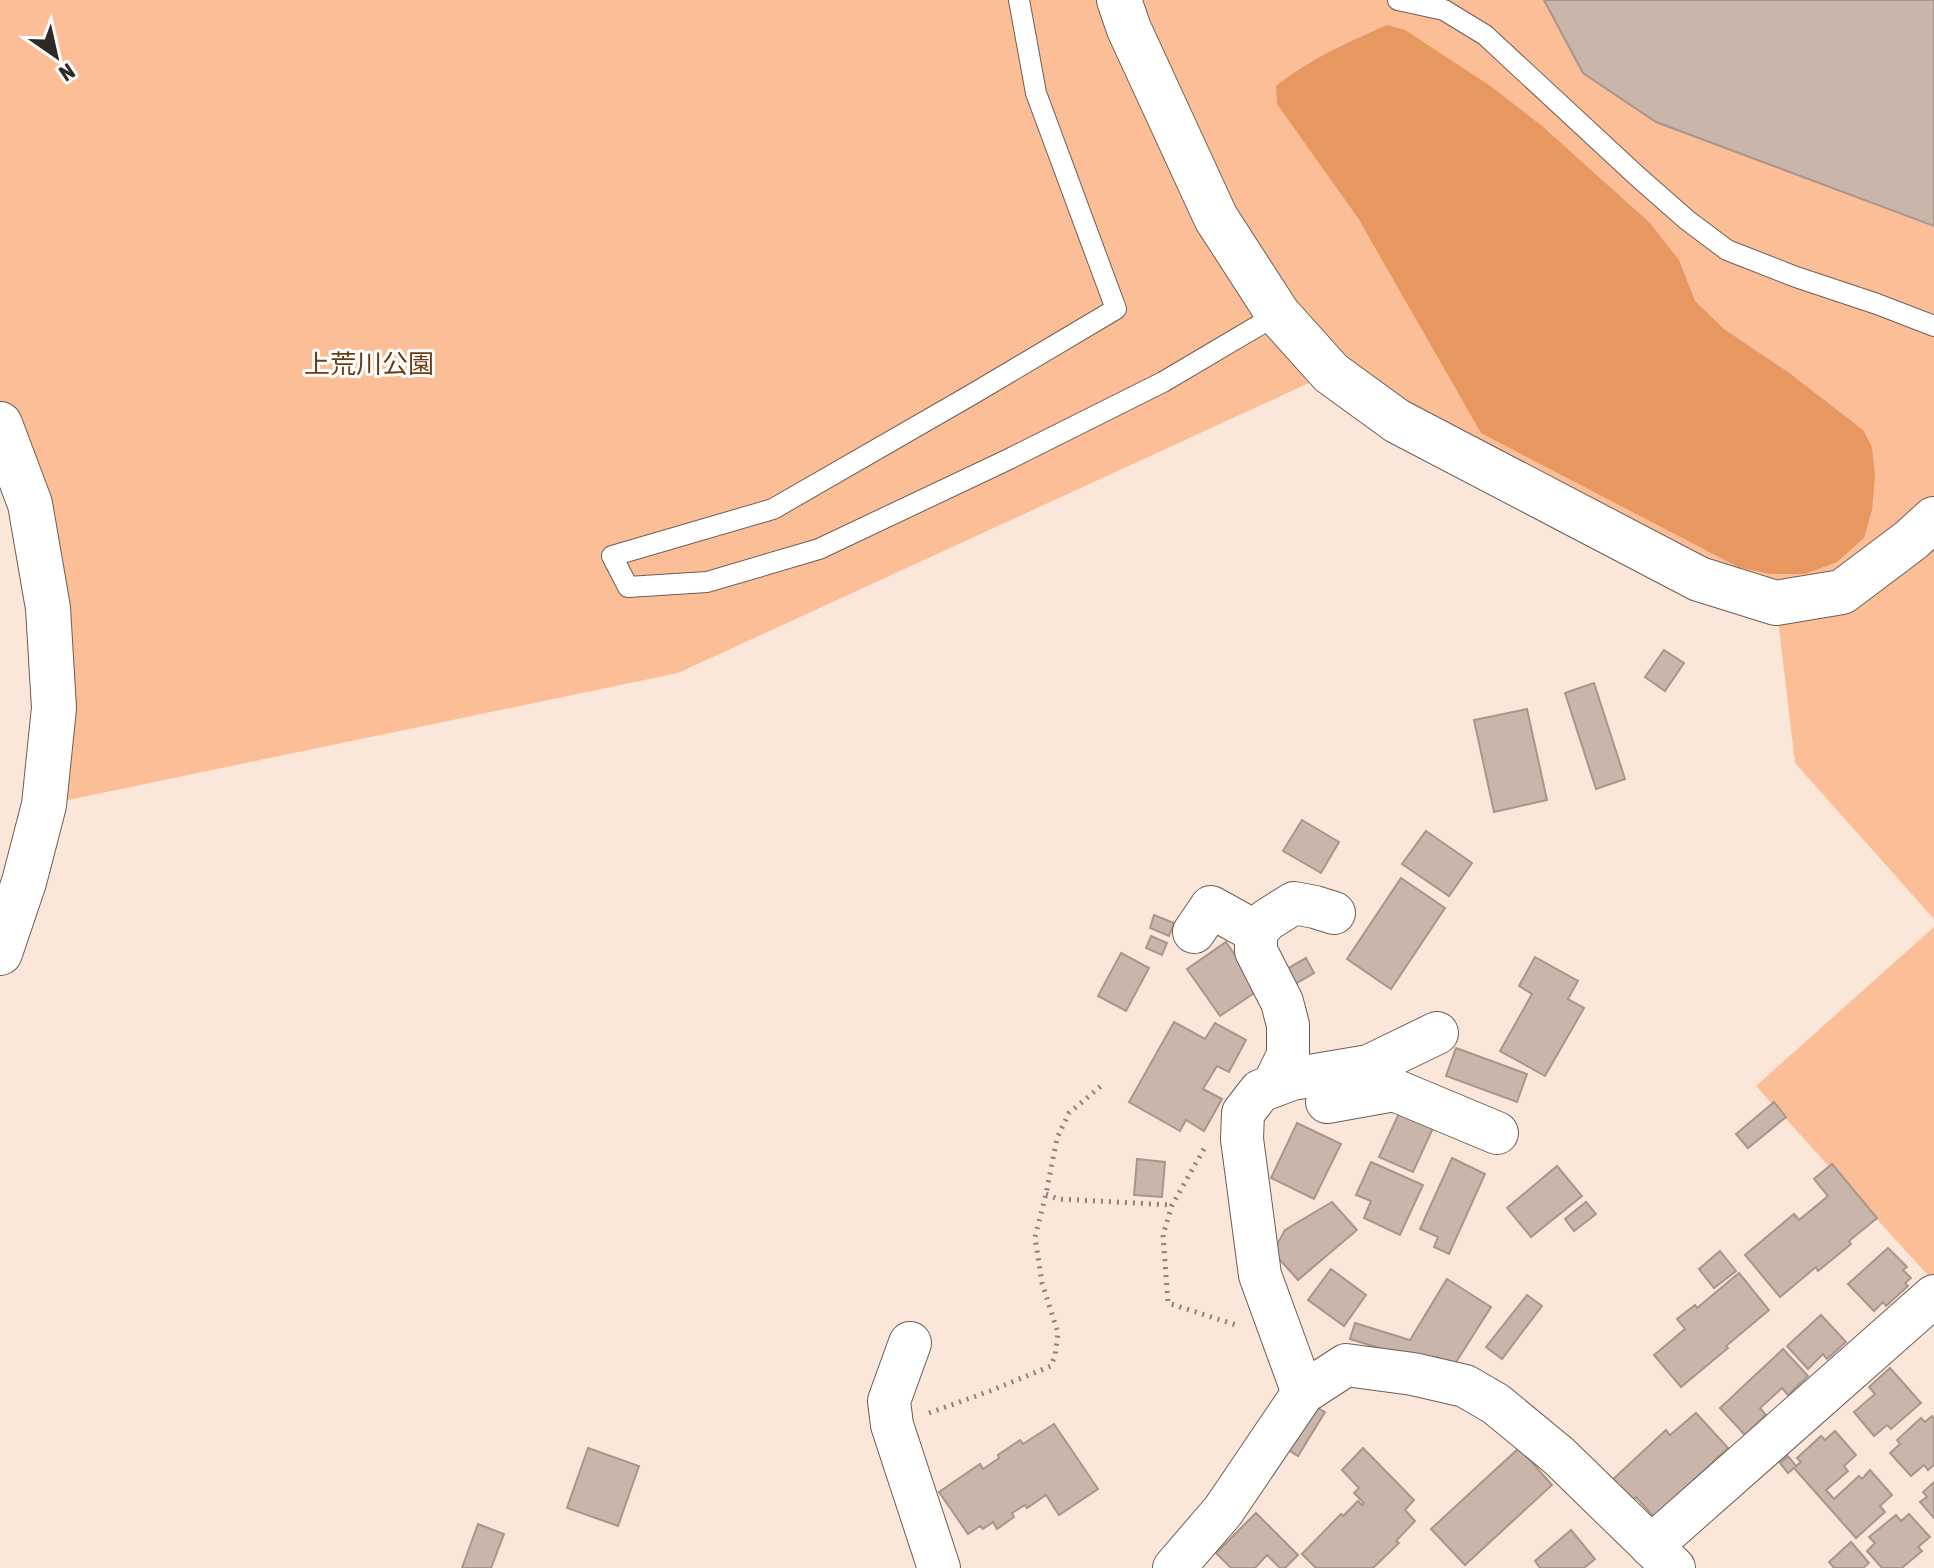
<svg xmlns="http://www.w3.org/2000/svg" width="1934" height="1568" viewBox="0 0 1934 1568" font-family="'Asap Condensed','Noto Sans JP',sans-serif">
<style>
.green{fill:#fcbe96}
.water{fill:#e79760}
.building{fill:#c9b5a9;stroke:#a9968b;stroke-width:2}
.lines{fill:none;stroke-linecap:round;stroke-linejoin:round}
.lane-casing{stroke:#6e5d52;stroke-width:22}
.street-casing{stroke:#6e5d52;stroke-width:44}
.secondary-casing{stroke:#6e5d52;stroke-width:46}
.path{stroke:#8e8178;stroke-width:5;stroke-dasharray:2 6;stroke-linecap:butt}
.lane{stroke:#fff;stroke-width:20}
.street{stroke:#fff;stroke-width:42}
.secondary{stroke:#fff;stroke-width:44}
.labels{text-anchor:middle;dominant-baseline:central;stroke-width:6;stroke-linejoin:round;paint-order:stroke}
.park-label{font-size:26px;fill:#6e3a11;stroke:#fff}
</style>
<rect width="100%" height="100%" fill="#fbe7da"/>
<g class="green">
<polygon points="0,0 1934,0 1934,919 1795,763 1776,603 1331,373 678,673 44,805 54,708 0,424"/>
<polygon points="1934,927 1934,1282 1756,1086"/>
</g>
<path class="water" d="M1387,25L1405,30L1489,85L1542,126L1650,223L1679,260L1695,301L1724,329L1788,372L1863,430L1872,447L1875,476L1872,510L1864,538L1837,562L1805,574H1770L1738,567L1481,433L1358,218L1277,104L1276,86C1310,59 1348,42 1387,25Z"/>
<g class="building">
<polygon points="1544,0 1934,0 1934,226 1656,122 1583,73"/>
<polygon points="1664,650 1684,663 1665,691 1645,677"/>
<polygon points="1594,683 1625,779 1596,789 1565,693"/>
<polygon points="1527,709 1547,800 1494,812 1474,720"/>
<polygon points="1302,820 1339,842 1321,873 1283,851"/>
<polygon points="1426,831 1472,863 1449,896 1402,864"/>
<polygon points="1401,878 1445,908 1391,989 1347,959"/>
<polygon points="1154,915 1174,923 1169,936 1150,928"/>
<polygon points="1151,936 1167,943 1162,955 1146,948"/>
<polygon points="1226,942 1259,990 1220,1016 1187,969"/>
<polygon points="1121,953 1149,968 1126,1011 1098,996"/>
<polygon points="1535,957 1578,981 1568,999 1584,1008 1545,1076 1500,1051 1532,994 1519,986"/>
<polygon points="1306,958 1314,973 1295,984 1287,969"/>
<polygon points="1174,1022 1205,1039 1215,1023 1246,1040 1229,1072 1217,1066 1203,1089 1222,1099 1204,1131 1186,1120 1180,1131 1129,1102"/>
<polygon points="1456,1048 1527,1074 1517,1102 1446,1076"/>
<polygon points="1774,1102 1786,1117 1748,1148 1736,1134"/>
<polygon points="1400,1111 1434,1126 1413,1172 1379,1157"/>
<polygon points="1297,1123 1341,1144 1314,1199 1271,1178"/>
<polygon points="1452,1158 1485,1174 1449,1254 1434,1247 1438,1237 1420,1229"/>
<polygon points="1137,1159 1165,1162 1162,1197 1134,1195"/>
<polygon points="1371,1162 1423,1185 1400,1235 1364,1218 1371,1201 1356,1195"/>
<polygon points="1832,1164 1877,1218 1849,1241 1851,1244 1818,1271 1816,1267 1780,1297 1745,1255 1794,1214 1799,1220 1828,1196 1814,1179"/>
<polygon points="1557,1166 1582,1196 1531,1237 1507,1208"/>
<polygon points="1332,1202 1357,1230 1298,1280 1273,1252 1285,1230"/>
<polygon points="1586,1202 1596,1214 1574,1231 1565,1219"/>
<polygon points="1888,1248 1907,1267 1903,1270 1911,1278 1905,1283 1908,1286 1886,1306 1883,1302 1874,1311 1848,1284"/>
<polygon points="1720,1251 1736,1271 1714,1288 1699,1269"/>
<polygon points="1331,1269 1366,1295 1344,1326 1308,1300"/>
<polygon points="1739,1273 1769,1310 1726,1346 1728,1348 1681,1387 1654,1355 1685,1329 1677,1319 1695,1305 1697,1308"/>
<polygon points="1447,1279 1491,1307 1453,1367 1437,1357 1435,1365 1350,1339 1355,1323 1410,1340"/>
<polygon points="1527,1295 1542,1306 1502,1359 1486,1347"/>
<polygon points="1821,1315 1846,1342 1827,1359 1823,1354 1808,1369 1787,1346"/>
<polygon points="1783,1349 1808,1376 1788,1395 1782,1388 1760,1408 1766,1415 1745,1435 1720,1408"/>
<polygon points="1890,1368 1921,1403 1891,1429 1887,1425 1874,1436 1854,1412 1875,1394 1869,1387"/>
<polygon points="1311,1404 1325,1412 1298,1456 1284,1447"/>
<polygon points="1696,1413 1728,1448 1654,1517 1636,1497 1631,1502 1611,1481 1666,1430 1670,1435"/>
<polygon points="1932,1416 1934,1419 1934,1465 1928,1470 1924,1465 1911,1476 1890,1453 1900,1444 1897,1440 1921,1418 1925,1422"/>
<polygon points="1054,1424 1098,1489 1059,1515 1046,1495 1027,1508 1025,1505 1012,1513 1014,1517 997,1529 993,1522 983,1529 980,1526 968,1534 939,1492 980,1464 983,1469 999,1458 998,1455 1020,1440 1023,1444"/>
<polygon points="1835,1431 1856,1455 1844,1466 1848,1471 1826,1490 1834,1499 1859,1476 1862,1479 1870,1470 1892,1495 1880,1506 1885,1512 1856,1538 1794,1468 1788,1473 1780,1463 1788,1456 1796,1466 1801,1462 1797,1458 1821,1436 1825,1440"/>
<polygon points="588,1448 639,1466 618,1526 567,1508"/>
<polygon points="1363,1448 1414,1500 1405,1510 1415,1521 1396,1541 1399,1543 1373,1568 1316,1568 1302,1554 1341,1514 1343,1516 1358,1501 1362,1505 1364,1503 1354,1493 1359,1488 1342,1470"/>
<polygon points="1519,1448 1552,1485 1465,1565 1431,1529"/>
<polygon points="1934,1482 1934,1518 1920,1502 1927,1497 1923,1492"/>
<polygon points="1256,1513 1298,1555 1285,1568 1280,1568 1267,1555 1255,1568 1231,1568 1216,1553"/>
<polygon points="1909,1514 1930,1537 1918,1547 1922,1551 1902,1568 1882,1568 1867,1551 1875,1543 1869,1537 1896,1515 1901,1521"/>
<polygon points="478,1524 504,1534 491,1568 462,1568"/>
<polygon points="1571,1530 1595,1559 1584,1568 1540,1568 1535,1561"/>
<polygon points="1851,1542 1869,1563 1863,1568 1834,1568 1829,1562"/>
</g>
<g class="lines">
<g class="lane-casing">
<g id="lane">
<polyline points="1019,0 1036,93 1116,309 971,395 773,509 612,556 628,587 707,582 819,549 1007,460 1163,382 1278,314"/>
<polyline points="1398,0 1444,10 1485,35 1637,176 1687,220 1727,250 1796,277 1877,304 1934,326"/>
</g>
</g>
<g class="street-casing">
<g id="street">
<polyline points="1194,932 1211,907 1256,932"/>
<polyline points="1273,1086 1288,1055 1288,1025 1282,1002 1256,951 1256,932 1267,920 1294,903 1315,907 1334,913"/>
<polyline points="1327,1102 1394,1090 1497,1133"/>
<polyline points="910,1343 889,1401 892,1425 939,1568"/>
<polyline points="1303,1393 1260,1275 1242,1139 1243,1113 1260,1091 1292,1079 1369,1066 1437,1033"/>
<polyline points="1651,1546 1934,1296"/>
<polyline points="1174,1568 1223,1511 1303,1393 1346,1365 1413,1374 1465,1386 1496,1404 1559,1456 1674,1568"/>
</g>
</g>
<g class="secondary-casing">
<g id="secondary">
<polyline points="1119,0 1129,29 1216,218 1278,314 1331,373 1397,421 1699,579 1776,603 1842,592 1911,540 1934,519"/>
<polyline points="0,424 30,504 48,608 54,708 44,805 24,882 0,953"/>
</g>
</g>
<g class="path">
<polyline points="1204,1149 1172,1205 1163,1235 1168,1303 1239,1326"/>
<polyline points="1046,1194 1058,1199 1172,1205"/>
<polyline points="929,1413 990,1391 1051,1366 1055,1355 1058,1333 1042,1283 1035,1237 1046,1194 1057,1138 1069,1113 1101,1086"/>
</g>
<use href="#lane" class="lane"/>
<use href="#street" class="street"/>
<use href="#secondary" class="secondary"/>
</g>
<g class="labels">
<g class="park-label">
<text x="369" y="364">上荒川公園</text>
</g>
</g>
<g transform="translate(56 56) rotate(146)" stroke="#ffffff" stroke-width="6" paint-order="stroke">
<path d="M0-6L14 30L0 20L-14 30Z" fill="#2f2823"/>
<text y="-12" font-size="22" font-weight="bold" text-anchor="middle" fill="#2f2823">N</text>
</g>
</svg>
